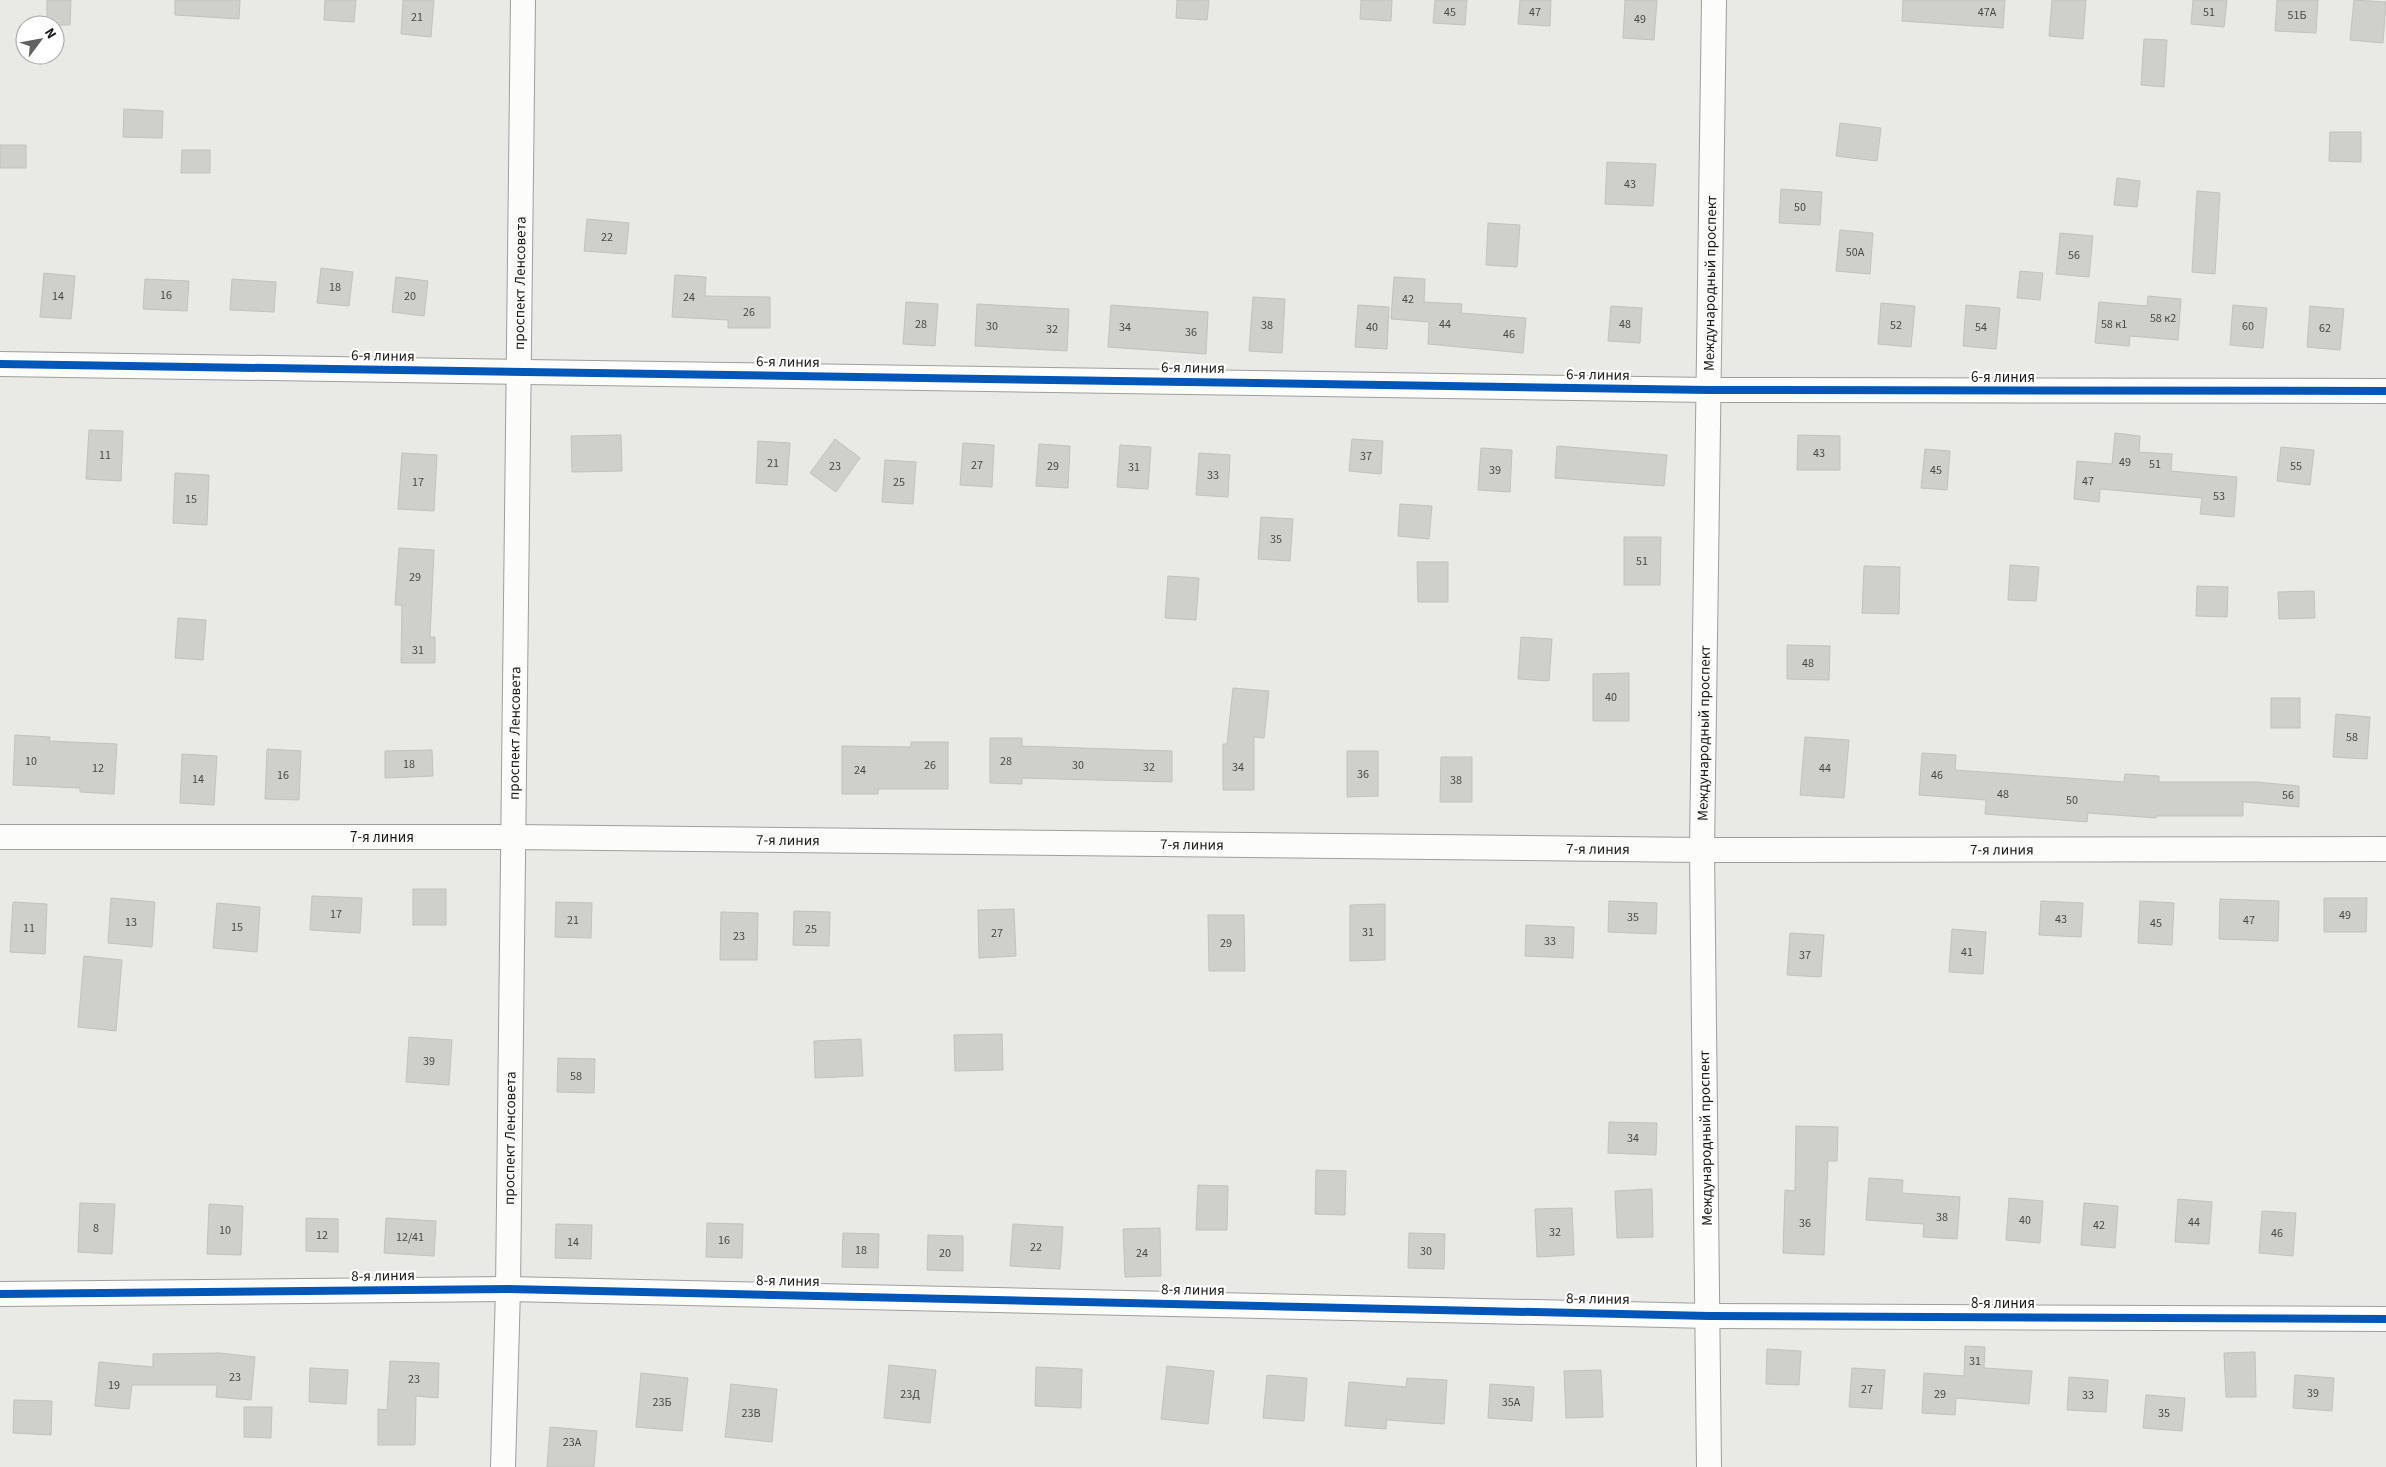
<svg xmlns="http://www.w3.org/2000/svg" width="2386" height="1467" viewBox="0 0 2386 1467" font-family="'Source Sans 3',sans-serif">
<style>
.building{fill:#cfd0cc;stroke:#c1c2be}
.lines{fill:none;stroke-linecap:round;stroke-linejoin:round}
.minor-casing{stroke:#9e9e9b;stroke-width:26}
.minor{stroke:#fcfcfb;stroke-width:24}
.cycleway-casing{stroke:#fff;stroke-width:11}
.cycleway{stroke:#0057b8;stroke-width:8}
.labels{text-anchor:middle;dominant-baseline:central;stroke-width:4.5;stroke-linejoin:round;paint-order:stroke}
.number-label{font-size:12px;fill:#474844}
.street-label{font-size:15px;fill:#181915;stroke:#fff}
</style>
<rect width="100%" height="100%" fill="#e9eae5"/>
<g class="building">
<polygon points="47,0 71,0 70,25 47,25"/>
<polygon points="175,0 240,0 239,19 175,15"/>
<polygon points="325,0 356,0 354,22 324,20"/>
<polygon points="403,0 434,0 431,37 401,34"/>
<polygon points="1177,0 1209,0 1207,20 1176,18"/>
<polygon points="1361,0 1392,0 1391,21 1360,19"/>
<polygon points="1435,0 1467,0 1465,25 1433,23"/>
<polygon points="1520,0 1551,0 1550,26 1518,24"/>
<polygon points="1625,0 1657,0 1654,40 1623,38"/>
<polygon points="1903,0 2005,0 2003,28 1902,21"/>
<polygon points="2052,0 2086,0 2083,39 2049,36"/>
<polygon points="2193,0 2227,0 2224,27 2191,24"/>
<polygon points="2277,0 2318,0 2316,33 2275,31"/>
<polygon points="2354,0 2386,2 2383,43 2350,40"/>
<polygon points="2144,39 2167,40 2164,87 2141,85"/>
<polygon points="124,109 163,111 162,138 123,137"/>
<polygon points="1840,123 1881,128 1877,161 1836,156"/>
<polygon points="2330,132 2361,132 2361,162 2329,161"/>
<rect x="0" y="145" width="26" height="23"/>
<polygon points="182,150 210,150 210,173 181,173"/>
<polygon points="1607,162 1656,164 1653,206 1605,204"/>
<polygon points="2117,178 2140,181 2137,207 2114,205"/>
<polygon points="1781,189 1822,192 1820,225 1779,223"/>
<polygon points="2197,191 2220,193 2215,274 2192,272"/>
<polygon points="587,219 629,223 626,254 584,251"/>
<polygon points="1488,223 1520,225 1517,267 1486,265"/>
<polygon points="1840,230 1873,233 1870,274 1836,271"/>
<polygon points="2060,233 2093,236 2089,277 2056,274"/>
<polygon points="321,268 353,272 349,306 317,303"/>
<polygon points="2020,271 2043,273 2040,300 2017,298"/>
<polygon points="44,273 75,276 71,319 40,317"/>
<polygon points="675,275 706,277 705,296 770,297 770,328 728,328 728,320 672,317"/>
<polygon points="396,277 428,281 424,316 392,312"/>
<polygon points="1394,277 1425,279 1424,302 1462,304 1461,313 1526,318 1523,353 1428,344 1429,322 1391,319"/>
<polygon points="145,279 189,281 187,311 143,309"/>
<polygon points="232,279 276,282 274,312 230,310"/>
<polygon points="2148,296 2181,299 2178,340 2130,336 2129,346 2095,343 2099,302 2147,306"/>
<polygon points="1253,297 1285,299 1282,353 1249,351"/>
<polygon points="906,302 938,304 935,346 903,344"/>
<polygon points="1881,303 1915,306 1911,347 1878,344"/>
<polygon points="977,304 1069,309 1067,351 975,346"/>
<polygon points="1111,305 1208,312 1206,354 1108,347"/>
<polygon points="1358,305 1389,307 1387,349 1355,347"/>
<polygon points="1966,305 2000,308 1996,349 1963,346"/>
<polygon points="2233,305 2267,308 2263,348 2230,345"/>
<polygon points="1611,306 1642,308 1640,343 1608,341"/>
<polygon points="2310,306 2344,309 2340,350 2307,347"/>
<polygon points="89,430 123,431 121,481 86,479"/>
<polygon points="2115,433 2140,436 2139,452 2172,454 2171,471 2237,477 2234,517 2200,514 2202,498 2100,489 2099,502 2074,499 2077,461 2112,464"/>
<polygon points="621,435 622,471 572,472 571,436"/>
<polygon points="1798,435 1840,436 1840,470 1797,470"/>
<polygon points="835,439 860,458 836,492 810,473"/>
<polygon points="1352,439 1383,441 1381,474 1349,471"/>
<polygon points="758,441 790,443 787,485 756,483"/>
<polygon points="963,443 994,445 992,487 960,485"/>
<polygon points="1039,444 1070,446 1068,488 1036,486"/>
<polygon points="1120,445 1151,447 1148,489 1117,487"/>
<polygon points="1557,446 1667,455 1664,486 1555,478"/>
<polygon points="2281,447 2314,450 2310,485 2277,481"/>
<polygon points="1481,448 1512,450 1510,492 1478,490"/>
<polygon points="1925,449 1950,451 1947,490 1921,488"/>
<polygon points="402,453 437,455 434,511 398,509"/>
<polygon points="1199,453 1230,455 1228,497 1196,495"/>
<polygon points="885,460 916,462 913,504 882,502"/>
<polygon points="175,473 209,475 207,525 173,523"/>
<polygon points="1400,504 1432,506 1429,539 1398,536"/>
<polygon points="1261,517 1293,519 1290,561 1258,559"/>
<polygon points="1624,537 1661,537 1660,585 1624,585"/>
<polygon points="399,548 434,550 430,637 435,637 435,663 401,663 402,605 395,605"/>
<polygon points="1417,562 1448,562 1448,602 1418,602"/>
<polygon points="2010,565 2039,567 2036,601 2008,600"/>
<polygon points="1864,566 1900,567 1899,614 1862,613"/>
<polygon points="1168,576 1199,578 1196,620 1165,618"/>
<polygon points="2197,586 2228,587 2227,617 2196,616"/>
<polygon points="2314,591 2315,618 2279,619 2278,592"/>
<polygon points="178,618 206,620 203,660 175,658"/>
<polygon points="1521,637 1552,639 1549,681 1518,679"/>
<polygon points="1787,645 1830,646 1829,680 1787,679"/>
<polygon points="1629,673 1629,721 1593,721 1593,674"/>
<polygon points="1233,688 1269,691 1264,738 1254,737 1254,790 1223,790 1223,744 1227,744"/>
<rect x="2271" y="698" width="29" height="30"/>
<polygon points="2336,714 2370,717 2367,759 2333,757"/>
<polygon points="15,735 50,737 49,741 117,744 114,794 80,792 80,788 13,785"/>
<polygon points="1805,737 1849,740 1844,798 1800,795"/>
<polygon points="990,738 1022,738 1022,746 1172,751 1172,782 1022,778 1022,784 990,783"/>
<polygon points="911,742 948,742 948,789 878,789 878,794 842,794 842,746 911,747"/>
<polygon points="267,749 301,751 299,800 265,799"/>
<polygon points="432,750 433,776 385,778 385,751"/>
<polygon points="1347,751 1378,751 1378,796 1347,797"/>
<polygon points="1922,753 1956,755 1955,770 2124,782 2125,774 2159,776 2159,782 2257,782 2299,786 2299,807 2243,802 2243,816 2156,816 2156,818 2088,813 2087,822 1985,814 1986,800 1919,795"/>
<polygon points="182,754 217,756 214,805 180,803"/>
<polygon points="1441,757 1472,757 1472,802 1440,802"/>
<rect x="413" y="889" width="33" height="36"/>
<polygon points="312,896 362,898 360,933 310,930"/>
<polygon points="111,898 155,902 152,947 108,943"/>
<polygon points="2324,898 2367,898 2366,932 2324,932"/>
<polygon points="2220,899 2279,901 2278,941 2219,939"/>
<polygon points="1609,901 1657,903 1656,934 1608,932"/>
<polygon points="2041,901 2083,903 2081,937 2039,935"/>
<polygon points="2140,901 2174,903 2172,945 2138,943"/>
<polygon points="13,902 47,904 45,954 10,952"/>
<polygon points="556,902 592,903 591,938 555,937"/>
<polygon points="217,903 260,907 257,952 213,948"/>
<polygon points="1385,904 1385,960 1350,961 1350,905"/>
<polygon points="1014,909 1016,956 979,958 978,910"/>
<polygon points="794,911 830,912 829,946 793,945"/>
<polygon points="721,912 758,913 757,960 720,960"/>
<polygon points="1208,915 1244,915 1245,971 1209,971"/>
<polygon points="1526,925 1574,927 1573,958 1525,956"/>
<polygon points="1952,929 1986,932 1983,974 1949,972"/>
<polygon points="1790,933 1824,935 1821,977 1787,975"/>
<polygon points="84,956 122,960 116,1031 78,1027"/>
<polygon points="1002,1034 1003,1070 955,1071 954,1035"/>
<polygon points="409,1037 452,1040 449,1085 406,1082"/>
<polygon points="861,1039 863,1076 815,1078 814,1041"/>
<polygon points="558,1058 595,1059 594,1093 557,1092"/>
<polygon points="1609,1122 1657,1123 1656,1155 1608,1153"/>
<polygon points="1796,1126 1838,1127 1837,1161 1828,1161 1824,1255 1783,1253 1785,1190 1795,1191"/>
<polygon points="1316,1170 1346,1171 1345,1215 1315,1214"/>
<polygon points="1869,1178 1903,1180 1902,1193 1960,1197 1957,1239 1923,1237 1924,1224 1866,1220"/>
<polygon points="1198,1185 1228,1186 1227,1230 1196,1230"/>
<polygon points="1652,1189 1653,1237 1617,1238 1615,1191"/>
<polygon points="2009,1198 2043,1201 2040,1243 2006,1240"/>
<polygon points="2178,1199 2212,1202 2209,1244 2175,1242"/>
<polygon points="80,1203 115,1204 112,1254 78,1252"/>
<polygon points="2084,1203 2118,1206 2115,1248 2081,1245"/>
<polygon points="209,1204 243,1206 241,1255 207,1254"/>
<polygon points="1572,1208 1574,1255 1537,1257 1535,1209"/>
<polygon points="2262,1211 2296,1213 2293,1256 2259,1253"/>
<polygon points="306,1218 338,1219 338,1252 306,1251"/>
<polygon points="386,1218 436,1221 434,1256 384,1253"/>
<polygon points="707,1223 743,1224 742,1258 706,1257"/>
<polygon points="556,1224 592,1225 591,1259 555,1258"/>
<polygon points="1013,1224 1063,1227 1060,1269 1010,1266"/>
<polygon points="1160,1228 1161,1276 1125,1277 1123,1229"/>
<polygon points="843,1233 879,1234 878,1268 842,1267"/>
<polygon points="1409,1233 1445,1234 1444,1269 1408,1268"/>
<polygon points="928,1235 963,1236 963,1271 927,1270"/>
<polygon points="1965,1346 1985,1347 1984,1368 2032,1371 2029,1404 1956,1398 1955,1415 1922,1413 1924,1373 1964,1376"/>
<polygon points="1767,1349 1801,1351 1799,1385 1766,1384"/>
<polygon points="2255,1352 2256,1397 2226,1397 2224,1353"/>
<polygon points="220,1353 255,1357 251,1400 216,1397 217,1385 132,1385 129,1409 95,1406 99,1362 153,1367 153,1354"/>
<polygon points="390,1361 439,1363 438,1398 416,1396 415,1445 378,1445 378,1409 387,1410"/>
<polygon points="889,1365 936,1370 930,1423 884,1418"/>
<polygon points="1167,1366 1214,1371 1208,1424 1161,1419"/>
<polygon points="1036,1367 1082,1369 1081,1408 1035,1406"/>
<polygon points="310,1368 348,1370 346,1404 309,1402"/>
<polygon points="1852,1368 1885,1370 1882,1409 1849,1407"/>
<polygon points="1601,1370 1603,1417 1566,1418 1564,1371"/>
<polygon points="641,1373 688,1378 682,1431 636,1427"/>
<polygon points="1267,1375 1307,1378 1304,1421 1263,1418"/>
<polygon points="2295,1375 2334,1378 2332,1411 2293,1408"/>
<polygon points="2069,1377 2108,1380 2106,1412 2067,1410"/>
<polygon points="1407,1378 1447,1380 1444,1424 1387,1420 1386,1429 1345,1426 1349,1382 1406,1387"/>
<polygon points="731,1384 777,1389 772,1442 725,1437"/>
<polygon points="1490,1384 1534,1387 1532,1421 1488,1418"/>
<polygon points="2146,1395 2185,1398 2182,1431 2143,1428"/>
<polygon points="14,1400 52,1401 51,1435 13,1433"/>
<polygon points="244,1407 272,1407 271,1438 244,1437"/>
<polygon points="550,1427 597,1431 594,1467 547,1467"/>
</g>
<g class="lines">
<g class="minor-casing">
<g id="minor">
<polyline points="0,364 1709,390 2386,391"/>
<path id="s1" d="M0,837H513L1702,850L2386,849"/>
<polyline points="0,1294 508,1289 1709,1316 2386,1319"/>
<path id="s2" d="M503,1467L508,1289L523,0"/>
<path id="s3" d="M1709,1467L1702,850L1714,0"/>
</g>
</g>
<use href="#minor" class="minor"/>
<g class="cycleway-casing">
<g id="cycleway">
<polyline points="0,364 1709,390 2386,391"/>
<polyline points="0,1294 508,1289 1709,1316 2386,1319"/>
</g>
</g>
<use href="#cycleway" class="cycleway"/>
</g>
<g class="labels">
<g class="number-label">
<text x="1450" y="12">45</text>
<text x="1535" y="12">47</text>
<text x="1987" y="12">47А</text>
<text x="2209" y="12">51</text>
<text x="2297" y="15">51Б</text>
<text x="417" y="17">21</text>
<text x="1640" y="19">49</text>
<text x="1630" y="184">43</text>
<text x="1800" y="207">50</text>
<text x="607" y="237">22</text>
<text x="1855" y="252">50А</text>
<text x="2074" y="255">56</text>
<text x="335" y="287">18</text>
<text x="166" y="295">16</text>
<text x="58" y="296">14</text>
<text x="410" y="296">20</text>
<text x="689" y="297">24</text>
<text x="1408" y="299">42</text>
<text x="749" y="312">26</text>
<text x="2163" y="318">58 к2</text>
<text x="921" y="324">28</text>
<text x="1445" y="324">44</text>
<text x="1625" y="324">48</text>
<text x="2114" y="324">58 к1</text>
<text x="1267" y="325">38</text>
<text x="1896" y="325">52</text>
<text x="992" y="326">30</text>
<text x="2248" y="326">60</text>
<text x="1125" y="327">34</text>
<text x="1372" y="327">40</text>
<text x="1981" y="327">54</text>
<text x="2325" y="328">62</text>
<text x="1052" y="329">32</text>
<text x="1191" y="332">36</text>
<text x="1509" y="334">46</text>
<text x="1819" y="453">43</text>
<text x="105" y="455">11</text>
<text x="1366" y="456">37</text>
<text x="2125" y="462">49</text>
<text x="773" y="463">21</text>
<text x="2155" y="464">51</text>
<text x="977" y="465">27</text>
<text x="835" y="466">23</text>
<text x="1053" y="466">29</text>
<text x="2296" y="466">55</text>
<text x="1134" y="467">31</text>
<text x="1495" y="470">39</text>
<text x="1936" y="470">45</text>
<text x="1213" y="475">33</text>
<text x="2088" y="481">47</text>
<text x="418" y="482">17</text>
<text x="899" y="482">25</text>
<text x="2219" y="496">53</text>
<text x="191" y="499">15</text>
<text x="1276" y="539">35</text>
<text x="1642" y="561">51</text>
<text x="415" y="577">29</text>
<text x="418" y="650">31</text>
<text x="1808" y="663">48</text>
<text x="1611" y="697">40</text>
<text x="2352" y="737">58</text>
<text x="31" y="761">10</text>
<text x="1006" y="761">28</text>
<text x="409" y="764">18</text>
<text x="930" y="765">26</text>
<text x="1078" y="765">30</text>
<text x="1149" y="767">32</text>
<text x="1238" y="767">34</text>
<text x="98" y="768">12</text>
<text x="1825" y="768">44</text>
<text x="860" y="770">24</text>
<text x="1363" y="774">36</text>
<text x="283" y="775">16</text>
<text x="1937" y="775">46</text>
<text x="198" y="779">14</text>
<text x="1456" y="780">38</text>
<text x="2003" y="794">48</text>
<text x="2288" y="795">56</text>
<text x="2072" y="800">50</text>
<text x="336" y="914">17</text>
<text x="2345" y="915">49</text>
<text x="1633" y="917">35</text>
<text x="2061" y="919">43</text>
<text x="573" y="920">21</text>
<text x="2249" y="920">47</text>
<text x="131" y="922">13</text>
<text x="2156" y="923">45</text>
<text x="237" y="927">15</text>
<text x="29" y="928">11</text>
<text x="811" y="929">25</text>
<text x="1368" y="932">31</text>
<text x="997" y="933">27</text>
<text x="739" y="936">23</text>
<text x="1550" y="941">33</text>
<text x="1226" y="943">29</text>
<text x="1967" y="952">41</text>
<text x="1805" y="955">37</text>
<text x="429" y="1061">39</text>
<text x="576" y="1076">58</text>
<text x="1633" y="1138">34</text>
<text x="1942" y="1217">38</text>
<text x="2025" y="1220">40</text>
<text x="2194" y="1222">44</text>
<text x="1805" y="1223">36</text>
<text x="2099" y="1225">42</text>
<text x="96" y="1228">8</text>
<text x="225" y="1230">10</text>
<text x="1555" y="1232">32</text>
<text x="2277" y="1233">46</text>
<text x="322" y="1235">12</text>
<text x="410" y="1237">12/41</text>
<text x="724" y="1240">16</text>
<text x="573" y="1242">14</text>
<text x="1036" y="1247">22</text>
<text x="861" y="1250">18</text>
<text x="1426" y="1251">30</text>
<text x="945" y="1253">20</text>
<text x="1142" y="1253">24</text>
<text x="1975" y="1361">31</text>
<text x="235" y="1377">23</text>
<text x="414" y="1379">23</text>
<text x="114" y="1385">19</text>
<text x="1867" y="1389">27</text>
<text x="2313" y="1393">39</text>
<text x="910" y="1394">23Д</text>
<text x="1940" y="1394">29</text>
<text x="2088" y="1395">33</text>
<text x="662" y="1402">23Б</text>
<text x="1511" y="1402">35А</text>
<text x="751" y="1413">23В</text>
<text x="2164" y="1413">35</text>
<text x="572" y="1442">23А</text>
</g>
<g class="street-label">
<text stroke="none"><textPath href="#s2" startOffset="1184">проспект Ленсовета</textPath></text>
<text stroke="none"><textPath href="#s3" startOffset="1184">Международный проспект</textPath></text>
<text transform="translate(383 356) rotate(1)">6-я линия</text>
<text transform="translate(788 362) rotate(1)">6-я линия</text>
<text transform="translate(1193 368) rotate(1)">6-я линия</text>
<text transform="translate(1598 375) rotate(1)">6-я линия</text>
<text x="2003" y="377">6-я линия</text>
<text stroke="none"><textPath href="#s3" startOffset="734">Международный проспект</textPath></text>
<text stroke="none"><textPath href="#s2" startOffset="734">проспект Ленсовета</textPath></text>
<text stroke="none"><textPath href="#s1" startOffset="382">7-я линия</textPath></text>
<text stroke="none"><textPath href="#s1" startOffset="788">7-я линия</textPath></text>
<text stroke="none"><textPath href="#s1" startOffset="1192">7-я линия</textPath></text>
<text stroke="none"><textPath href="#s1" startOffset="1598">7-я линия</textPath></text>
<text stroke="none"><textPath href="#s1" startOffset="2002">7-я линия</textPath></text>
<text stroke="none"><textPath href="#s2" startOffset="329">проспект Ленсовета</textPath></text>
<text transform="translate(1706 1138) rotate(-91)">Международный проспект</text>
<text transform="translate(383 1276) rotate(-1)">8-я линия</text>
<text transform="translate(788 1281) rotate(1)">8-я линия</text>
<text transform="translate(1193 1290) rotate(1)">8-я линия</text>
<text transform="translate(1598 1299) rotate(1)">8-я линия</text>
<text x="2003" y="1303">8-я линия</text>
</g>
</g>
<g transform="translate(40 40) rotate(58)"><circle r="24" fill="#ffffff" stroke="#a3a3a1"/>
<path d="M0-4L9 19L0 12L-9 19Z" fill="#61625e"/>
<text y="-8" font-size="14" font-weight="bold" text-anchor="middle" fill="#181915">N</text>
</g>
</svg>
